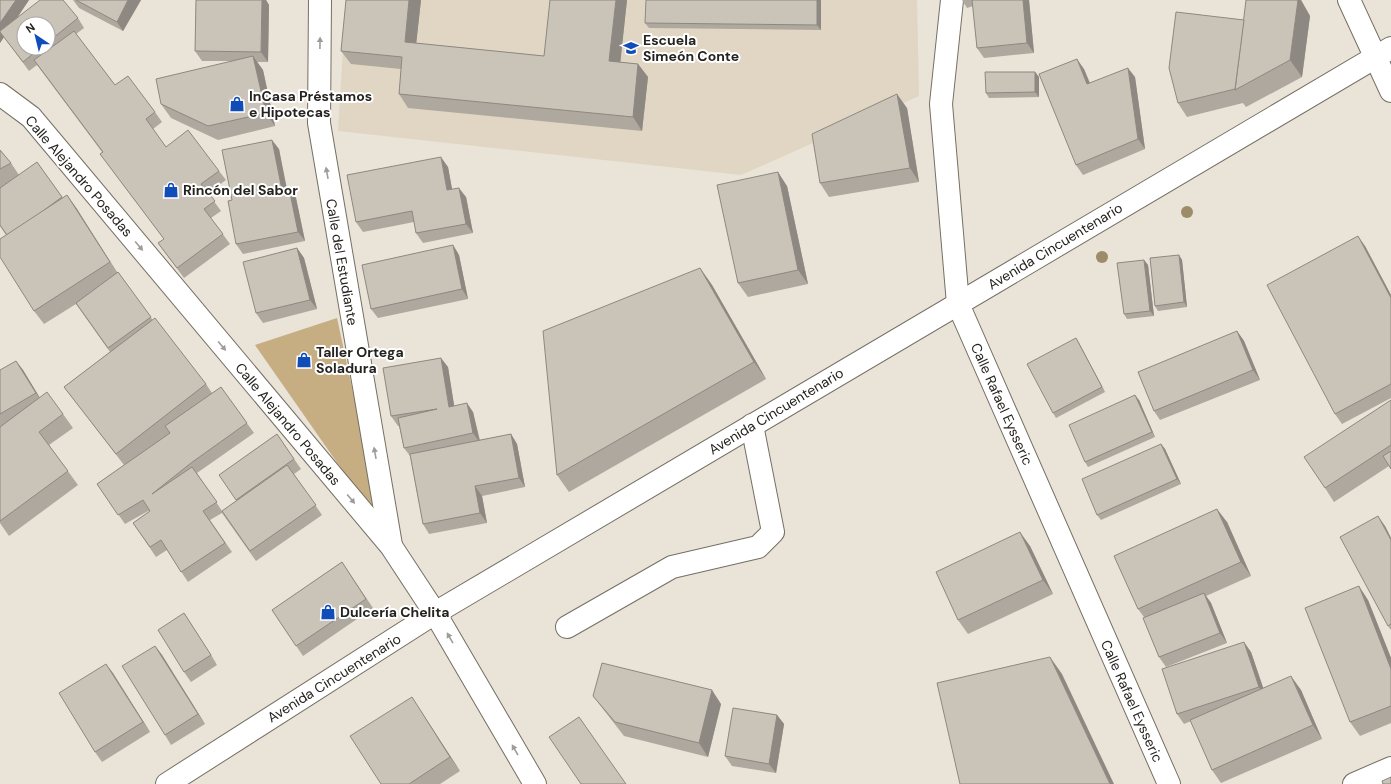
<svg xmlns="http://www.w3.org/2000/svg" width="1391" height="784" viewBox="0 0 1391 784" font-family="'DM Sans',sans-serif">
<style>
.built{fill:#e0d6c3}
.green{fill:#c6ad82}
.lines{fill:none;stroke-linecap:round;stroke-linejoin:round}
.minor-casing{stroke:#756f64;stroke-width:24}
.minor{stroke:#fff;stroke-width:22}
.tree{fill:#9c8c6a}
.wall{fill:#aea89e;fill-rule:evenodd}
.shaded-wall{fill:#8d8881}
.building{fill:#cac3b8;stroke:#8d8881}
.oneway{fill:#9d9c9a}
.labels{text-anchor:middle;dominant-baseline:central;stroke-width:4;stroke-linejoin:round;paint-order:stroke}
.poi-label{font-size:14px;font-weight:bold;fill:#25231f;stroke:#fff;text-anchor:start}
.street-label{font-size:14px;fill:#25231f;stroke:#fff}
</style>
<rect width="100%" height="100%" fill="#eae3d7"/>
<polygon class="built" points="346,0 917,0 919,96 741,175 338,131"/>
<polygon class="green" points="337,318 382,527 255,345"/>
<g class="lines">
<g class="minor-casing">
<g id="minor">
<polyline points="320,0 319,123 391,545"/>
<polyline points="952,0 941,104 958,304 1169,784"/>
<polyline points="1349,0 1391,91"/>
<polyline points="0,94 31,117 391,546 435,613 535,784"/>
<polyline points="567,627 672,567 758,547 773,532 752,425"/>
<polyline points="167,784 435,613 1391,48"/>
<polyline points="1354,784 1391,768"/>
</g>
</g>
<use href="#minor" class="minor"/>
</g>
<g class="tree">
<circle cx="1187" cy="212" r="6"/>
<circle cx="1102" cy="257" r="6"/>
</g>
<g class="wall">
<path d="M0,0H29L17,18H78L84,28L76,34L115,85L155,112L162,122L153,129L166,147L219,171L226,180L208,193L221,211L211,218L230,244L184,278L158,243L164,239L107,163L100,154L102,152L37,65L29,71L4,37L0,43ZM48,24V48H24Z"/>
<polygon points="73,0 141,0 123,31 79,8"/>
<polygon points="196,0 266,0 269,5 268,62 257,62 263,70 275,126 218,140 171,118 161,104 232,61 202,61 195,51"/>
<polygon points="346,0 421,0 416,43 544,56 550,0 627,0 620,62 638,64 648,77 642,131 408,108 399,94 401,69 351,64 341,51"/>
<polygon points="821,0 821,30 649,28 645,23"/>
<polygon points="962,0 1029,0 1034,53 984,58 977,48 973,6 967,8"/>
<polygon points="1246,0 1301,0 1310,16 1302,77 1246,107 1243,103 1187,117 1178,103 1244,20"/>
<polygon points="1084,69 1090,83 1135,77 1145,149 1083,175 1076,165"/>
<polygon points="1035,72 1039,77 1039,97 989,98 986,93"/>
<polygon points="907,108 919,182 829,197 820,183"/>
<polygon points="279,149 286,189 289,188 296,198 305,241 243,254 236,244 232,200"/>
<polygon points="0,150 11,163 19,175 37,162 63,198 67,195 77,209 117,272 118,272 152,319 206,384 212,393 221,387 254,433 197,473 222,511 237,500 219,475 277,434 301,469 294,474 322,515 256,561 222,513 210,520 232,552 188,582 167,550 156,557 133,523 150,511 150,510 125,524 97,484 124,465 64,387 110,352 76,304 44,324 34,311 6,235 0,226"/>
<polygon points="448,167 452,189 466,197 473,233 423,243 416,233 414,222 363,232 356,222"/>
<polygon points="787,186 808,284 748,297 738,283"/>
<polygon points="453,245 459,255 468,299 378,318 371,309"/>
<polygon points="1365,246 1391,295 1391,398 1342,424 1335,414"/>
<polygon points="297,248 304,258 317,309 263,323 256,313"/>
<polygon points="1179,255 1182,260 1187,307 1158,311 1155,306"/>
<polygon points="1144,260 1148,265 1154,316 1127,319 1124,314"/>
<polygon points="700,268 712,285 766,379 569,492 557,475"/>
<polygon points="1237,331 1244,341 1260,380 1160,420 1154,411"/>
<polygon points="1076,338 1079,343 1105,392 1056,418 1053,413"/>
<polygon points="16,361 23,370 40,398 63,414 73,428 49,445 78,485 9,536 0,523 0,370"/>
<polygon points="448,367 454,406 473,412 480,440 511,434 517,444 525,487 482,496 487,523 429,534 423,524 410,456 404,448 399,426 398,426 391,416"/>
<polygon points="1139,400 1155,437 1088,467 1085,462"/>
<polygon points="1391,400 1391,469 1389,466 1334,502 1325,488"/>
<polygon points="1161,444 1165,449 1181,484 1101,520 1097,515"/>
<polygon points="1227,522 1251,576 1206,596 1211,603 1227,643 1166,667 1159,657 1144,617 1138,609"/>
<polygon points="1385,526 1391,538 1391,630 1388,626"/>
<polygon points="1030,546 1053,594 968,634 958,620"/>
<polygon points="342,562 373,608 303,656 272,610"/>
<polygon points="1368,600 1391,658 1391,723 1360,736 1350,722"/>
<polygon points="184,613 217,665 191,682 184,672"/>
<polygon points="155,646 162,655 205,724 171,745 165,735"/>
<polygon points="1251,652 1263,688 1301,690 1322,739 1221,783 1212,770 1191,721 1184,724 1177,714"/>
<polygon points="106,664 150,732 102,762 95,752"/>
<polygon points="593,696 721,704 708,757 624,736 603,709"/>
<polygon points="421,711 460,771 440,784 381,784"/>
<polygon points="777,715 784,724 776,773 732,766 725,756"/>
</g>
<g class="shaded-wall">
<polygon points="16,0 29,0 4,37 0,32 0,23"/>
<polygon points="128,0 141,0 123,31 117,22"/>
<polygon points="262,0 266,0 269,5 268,62 261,52"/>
<polygon points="409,0 421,0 415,55 405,42"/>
<polygon points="616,0 627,0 619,75 609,61"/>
<polygon points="817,0 821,0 821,30 817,25"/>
<polygon points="1023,0 1029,0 1034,53 1027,43"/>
<polygon points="1298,0 1301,0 1310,16 1302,77 1290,60"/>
<polygon points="0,32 4,37 0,43"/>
<polygon points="253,56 263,70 275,126 266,113"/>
<polygon points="1077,59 1084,69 1094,94 1087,84"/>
<polygon points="638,64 648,77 642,131 633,117"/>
<polygon points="1128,68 1135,77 1145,149 1138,139"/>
<polygon points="1035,72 1039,77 1039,97 1035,92"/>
<polygon points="897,94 907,108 919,182 910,168"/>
<polygon points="272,140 279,149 289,199 282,190"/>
<polygon points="441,157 448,167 454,200 447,190"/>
<polygon points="778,172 787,186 808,284 798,270"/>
<polygon points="289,188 296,198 305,241 298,232"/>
<polygon points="459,188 466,197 473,233 466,224"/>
<polygon points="67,195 77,209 119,276 110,262"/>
<polygon points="1358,236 1365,246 1391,295 1391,298"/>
<polygon points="453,245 459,255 468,299 462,289"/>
<polygon points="297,248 304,258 317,309 310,300"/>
<polygon points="1179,255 1182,260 1187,307 1184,302"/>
<polygon points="1144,260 1148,265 1154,316 1150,311"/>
<polygon points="700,268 712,285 766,379 754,362"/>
<polygon points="1237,331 1244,341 1260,380 1253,370"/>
<polygon points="1076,338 1079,343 1105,392 1102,387"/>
<polygon points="441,358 448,367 456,417 449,407"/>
<polygon points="16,361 23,370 43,403 36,393"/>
<polygon points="1135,395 1139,400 1155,437 1152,432"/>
<polygon points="467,403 473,412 480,443 473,433"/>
<polygon points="511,434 517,444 525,487 519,478"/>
<polygon points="1161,444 1165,449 1181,484 1177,479"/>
<polygon points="475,486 482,496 487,523 480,513"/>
<polygon points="1217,509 1227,522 1251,576 1241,562"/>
<polygon points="1378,516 1385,526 1391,538 1391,540"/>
<polygon points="1020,532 1030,546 1053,594 1043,580"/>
<polygon points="1359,586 1368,600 1391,658 1391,669"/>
<polygon points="1204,593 1211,603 1227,643 1220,633"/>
<polygon points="184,613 190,623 217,665 211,655"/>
<polygon points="1244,642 1251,652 1266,696 1259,687"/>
<polygon points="155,646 162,655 205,724 198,714"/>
<polygon points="1050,657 1062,674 1114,784 1110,784"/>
<polygon points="106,664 113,673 150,732 143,722"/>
<polygon points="1291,676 1301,690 1322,739 1313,725"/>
<polygon points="712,690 721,704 708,757 699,743"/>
<polygon points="412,697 421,711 460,771 450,757"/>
<polygon points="777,715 784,724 776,773 769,764"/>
</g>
<g class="building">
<polygon points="0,0 16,0 0,23"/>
<polygon points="40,0 63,0 78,18 48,42 48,24 24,24 24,48 40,48 23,62 0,32 0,31"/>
<polygon points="76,0 128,0 117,22"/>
<polygon points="196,0 262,0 261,52 195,51"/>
<polygon points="346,0 409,0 405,42 544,56 550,0 616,0 609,61 638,64 633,117 399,94 402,57 341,51"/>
<polygon points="646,0 817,0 817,25 645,23"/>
<polygon points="972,0 1023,0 1027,43 977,48"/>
<polygon points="1246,0 1298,0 1290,60 1235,90"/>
<polygon points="1176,12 1244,20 1235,89 1178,103 1169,68"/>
<polygon points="74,31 115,85 128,76 155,112 146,119 166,147 188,130 219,171 201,184 215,201 204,209 223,234 177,268 158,243 164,239 100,154 103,152 34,60"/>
<polygon points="253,56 266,113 208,126 161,104 156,79"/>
<polygon points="1077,59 1087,84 1128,68 1138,139 1076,165 1039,74"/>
<polygon points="985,72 1035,72 1035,92 986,93"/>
<polygon points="897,94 910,168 820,183 812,134"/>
<polygon points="272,140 282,190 289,188 298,232 236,244 228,201 232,200 222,150"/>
<polygon points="0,150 11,163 0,169"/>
<polygon points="441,157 447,190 459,188 466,224 416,233 412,211 356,222 347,175"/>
<polygon points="37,162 62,197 36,216 7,235 0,225 0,188"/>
<polygon points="778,172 798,270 738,283 717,185"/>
<polygon points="67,195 110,262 34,311 0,257 0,239"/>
<polygon points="1358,236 1391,298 1391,384 1335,414 1267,285"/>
<polygon points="453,245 462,289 371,309 362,265"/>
<polygon points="297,248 310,300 256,313 243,262"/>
<polygon points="1179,255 1184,302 1155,306 1150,258"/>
<polygon points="1144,260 1150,311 1124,314 1117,263"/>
<polygon points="700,268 754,362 557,475 543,331"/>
<polygon points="118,272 151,317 108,348 76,303"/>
<polygon points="155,318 206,384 116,454 64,387"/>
<polygon points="1237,331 1253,370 1154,411 1138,372"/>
<polygon points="1076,338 1102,387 1053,413 1027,364"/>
<polygon points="441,358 449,407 467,403 473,433 404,448 398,418 437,409 391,416 383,368"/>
<polygon points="16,361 36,393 0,414 0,370"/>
<polygon points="221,387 247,423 191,463 152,494 192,467 217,502 203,511 225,543 181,572 161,540 150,547 133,523 150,511 143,500 118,515 97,484 170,433 165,426"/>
<polygon points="47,392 63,414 39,432 68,471 0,521 0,427"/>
<polygon points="1135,395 1152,432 1085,462 1069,425"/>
<polygon points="1391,400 1391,445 1325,488 1304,457"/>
<polygon points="277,434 294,459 236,500 219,475"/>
<polygon points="511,434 519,478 475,486 480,513 423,524 410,454"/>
<polygon points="1161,444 1177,479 1097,515 1082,479"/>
<polygon points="1391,451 1391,469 1383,456"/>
<polygon points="287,465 316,505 250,551 222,511"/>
<polygon points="1217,509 1241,562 1138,609 1114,556"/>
<polygon points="1378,516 1391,540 1391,624 1388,626 1340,537"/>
<polygon points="1020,532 1043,580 958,620 936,572"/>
<polygon points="342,562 366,599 296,646 272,610"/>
<polygon points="1359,586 1391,669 1391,706 1350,722 1305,608"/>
<polygon points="1204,593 1220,633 1159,657 1143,618"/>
<polygon points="184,613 211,655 184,672 158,630"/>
<polygon points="1244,642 1259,687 1177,714 1162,669"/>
<polygon points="155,646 198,714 165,735 122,666"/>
<polygon points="1050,657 1110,784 960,784 937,683"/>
<polygon points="602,663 712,690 699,743 615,722 593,696"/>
<polygon points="106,664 143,722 95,752 59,693"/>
<polygon points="1291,676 1313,725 1212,770 1190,720"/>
<polygon points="412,697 450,757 409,784 381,784 350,736"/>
<polygon points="733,708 777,715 769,764 725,756"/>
<polygon points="579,717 626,784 581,784 549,737"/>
<polygon points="1391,777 1391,784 1383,784 1382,781"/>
</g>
<defs><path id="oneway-solid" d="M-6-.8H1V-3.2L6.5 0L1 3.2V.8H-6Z"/></defs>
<g class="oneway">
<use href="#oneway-solid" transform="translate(320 43) rotate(-89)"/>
<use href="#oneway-solid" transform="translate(327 173) rotate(-100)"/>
<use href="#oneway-solid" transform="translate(139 246) rotate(50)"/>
<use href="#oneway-solid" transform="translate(222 346) rotate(50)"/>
<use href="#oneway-solid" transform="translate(375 453) rotate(-100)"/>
<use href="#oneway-solid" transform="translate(351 499) rotate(50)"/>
<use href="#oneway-solid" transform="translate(450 638) rotate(-120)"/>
<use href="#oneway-solid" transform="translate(515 750) rotate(-120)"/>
</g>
<defs>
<g id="school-bare" transform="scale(1.2)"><path d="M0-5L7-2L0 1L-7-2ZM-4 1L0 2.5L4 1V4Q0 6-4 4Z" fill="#104db8" stroke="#fff" stroke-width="2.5" paint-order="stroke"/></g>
<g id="shop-bare" transform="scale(1.2)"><path d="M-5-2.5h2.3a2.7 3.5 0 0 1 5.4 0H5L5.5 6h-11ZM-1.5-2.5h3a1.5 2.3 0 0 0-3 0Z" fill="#104db8" stroke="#fff" stroke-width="2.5" paint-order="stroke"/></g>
</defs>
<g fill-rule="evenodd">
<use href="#school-bare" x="631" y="48"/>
<use href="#shop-bare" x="237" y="104"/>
<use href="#shop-bare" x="171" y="190"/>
<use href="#shop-bare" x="304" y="360"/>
<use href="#shop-bare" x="328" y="612"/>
</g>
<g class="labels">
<g class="poi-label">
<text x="643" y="40">Escuela<tspan x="643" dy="16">Simeón Conte</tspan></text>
<text x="249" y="96">InCasa Préstamos<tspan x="249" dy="16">e Hipotecas</tspan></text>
<text x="183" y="190">Rincón del Sabor</text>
<text x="316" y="352">Taller Ortega<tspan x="316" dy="16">Soladura</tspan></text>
<text x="340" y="612">Dulcería Chelita</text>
</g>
<g class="street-label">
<text transform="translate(79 176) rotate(49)">Calle Alejandro Posadas</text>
<text transform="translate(1055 246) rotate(-31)">Avenida Cincuentenario</text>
<text transform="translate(342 262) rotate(80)">Calle del Estudiante</text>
<text transform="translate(1002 404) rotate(66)">Calle Rafael Eysseric</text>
<text transform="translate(776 411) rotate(-31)">Avenida Cincuentenario</text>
<text transform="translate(288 424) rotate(50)">Calle Alejandro Posadas</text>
<text transform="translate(334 678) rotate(-32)">Avenida Cincuentenario</text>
<text transform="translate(1132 701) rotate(66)">Calle Rafael Eysseric</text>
</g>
</g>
<g transform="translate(36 36) rotate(325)"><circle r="19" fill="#ffffff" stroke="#a8a7a5"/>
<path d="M0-3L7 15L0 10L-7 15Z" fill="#104db8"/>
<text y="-6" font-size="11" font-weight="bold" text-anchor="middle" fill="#25231f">N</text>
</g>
</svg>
